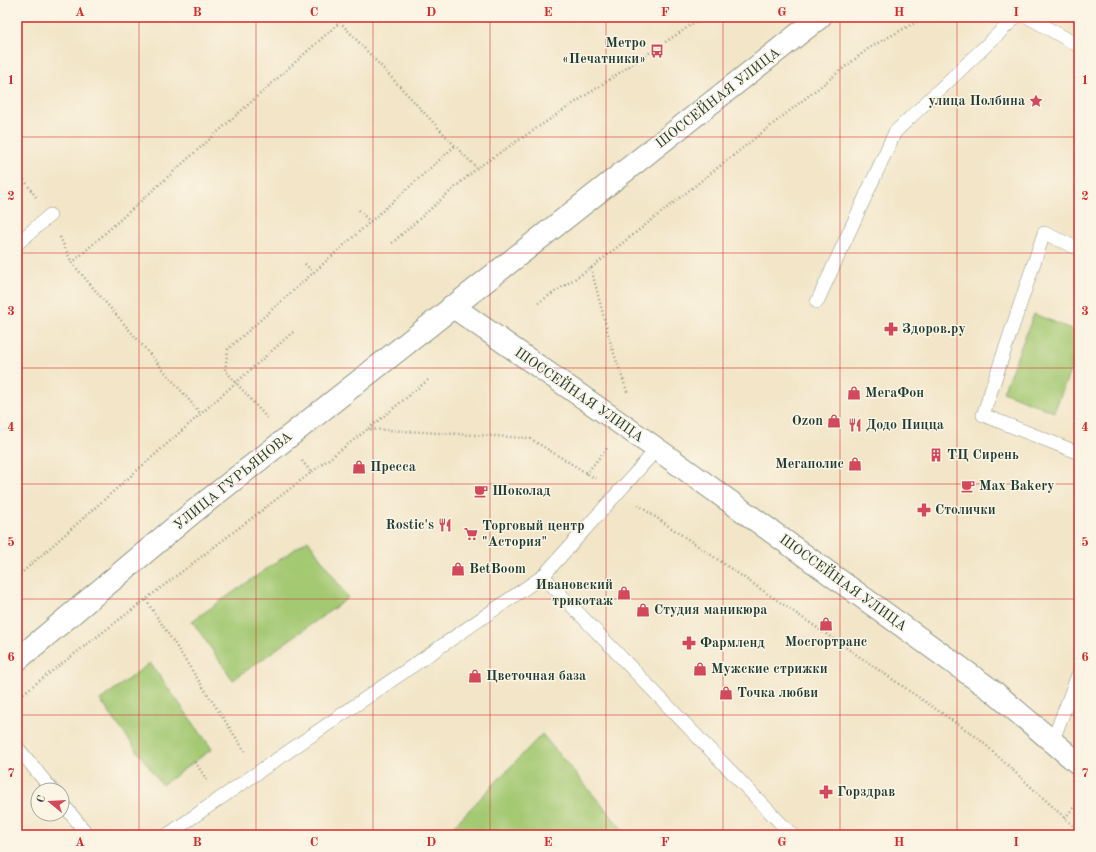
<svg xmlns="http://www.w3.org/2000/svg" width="1096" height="852" viewBox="0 0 1096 852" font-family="'Old Standard TT',serif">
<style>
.green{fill:#a4c973;stroke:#628354}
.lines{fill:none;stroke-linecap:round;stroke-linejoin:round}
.service-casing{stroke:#88917e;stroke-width:14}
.secondary-casing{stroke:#88917e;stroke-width:24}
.path{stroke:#88917e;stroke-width:2.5;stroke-dasharray:1 3;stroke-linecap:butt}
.service{stroke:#fff;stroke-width:13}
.secondary{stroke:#fff;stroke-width:22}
.grid{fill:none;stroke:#d62828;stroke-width:1;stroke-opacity:0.55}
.labels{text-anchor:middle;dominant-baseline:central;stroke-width:3;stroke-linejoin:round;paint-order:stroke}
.poi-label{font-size:14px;font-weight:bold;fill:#1f3d34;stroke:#fcf5e5;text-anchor:start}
.street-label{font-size:14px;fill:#1f3d34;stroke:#fcf5e5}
.neatline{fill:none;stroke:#d62828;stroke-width:1.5}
.grid-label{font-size:13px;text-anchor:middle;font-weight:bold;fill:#d62828}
</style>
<rect width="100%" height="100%" fill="#fcf5e5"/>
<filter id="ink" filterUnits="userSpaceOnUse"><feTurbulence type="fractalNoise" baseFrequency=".025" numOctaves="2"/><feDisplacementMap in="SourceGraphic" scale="8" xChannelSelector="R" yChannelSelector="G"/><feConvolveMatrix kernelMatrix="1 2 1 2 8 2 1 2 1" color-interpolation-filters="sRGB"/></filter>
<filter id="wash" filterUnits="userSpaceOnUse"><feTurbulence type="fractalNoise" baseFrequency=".012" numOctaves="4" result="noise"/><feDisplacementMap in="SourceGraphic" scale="16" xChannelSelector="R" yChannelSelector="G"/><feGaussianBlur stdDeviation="0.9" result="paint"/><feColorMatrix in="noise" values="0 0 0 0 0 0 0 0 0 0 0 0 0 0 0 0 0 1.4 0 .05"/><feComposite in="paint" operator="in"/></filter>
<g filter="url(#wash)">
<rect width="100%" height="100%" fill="#f2e5c8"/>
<g class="green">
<polygon points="1034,314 1079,332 1079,348 1054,412 1003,392"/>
<polygon points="308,540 348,598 233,680 192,621"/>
<polygon points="150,663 212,749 162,785 100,700"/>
<polygon points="542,734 627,835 450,835 447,833"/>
</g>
</g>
<g filter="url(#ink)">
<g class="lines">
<g class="service-casing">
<g id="service">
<polyline points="1028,17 1079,46"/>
<polyline points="17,244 50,215"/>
<polyline points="1079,249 1044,233 983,415 1079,453"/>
<polyline points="817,302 895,132 1016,17"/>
<polyline points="543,576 657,449"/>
<polyline points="1053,740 1079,672"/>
<polyline points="17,747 52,790"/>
<polyline points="62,803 88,835"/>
<polyline points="167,835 543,576 792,835"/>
</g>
</g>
<g class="secondary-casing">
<g id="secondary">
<polyline points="452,306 657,449 994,692 1079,764"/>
<polyline points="17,660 192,513 820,17"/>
</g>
</g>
<g class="path">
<polyline points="17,170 36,197"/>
<polyline points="359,210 369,221"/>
<polyline points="60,237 72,263 201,414"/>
<polyline points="392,243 477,168 703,17"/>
<polyline points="72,263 340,22 455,146"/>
<polyline points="305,264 313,272"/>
<polyline points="591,268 611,345 628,394"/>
<polyline points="538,303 591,268 869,48 925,17"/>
<polyline points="428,380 368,429 529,438 598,480"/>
<polyline points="267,418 225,370 228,349 455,146 477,168"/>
<polyline points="302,461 312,473"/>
<polyline points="586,474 608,447"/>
<polyline points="638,505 978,738 1079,831"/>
<polyline points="17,577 293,332"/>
<polyline points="146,600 246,753"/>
<polyline points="17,698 368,429"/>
<polyline points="195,762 207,780"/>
<polyline points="1065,818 1079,801"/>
</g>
<use href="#service" class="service"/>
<use href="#secondary" class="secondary"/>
</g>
</g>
<path class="grid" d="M139,17V835M256,17V835M373,17V835M490,17V835M606,17V835M723,17V835M840,17V835M957,17V835M17,137H1079M17,253H1079M17,368H1079M17,484H1079M17,599H1079M17,715H1079"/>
<defs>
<g id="bus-bare" transform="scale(1.08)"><path d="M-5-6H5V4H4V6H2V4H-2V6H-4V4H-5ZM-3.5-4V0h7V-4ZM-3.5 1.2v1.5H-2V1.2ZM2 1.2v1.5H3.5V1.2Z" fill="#d1495b" stroke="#fcf5e5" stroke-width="2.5" paint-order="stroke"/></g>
<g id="sight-bare" transform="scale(1.08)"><path d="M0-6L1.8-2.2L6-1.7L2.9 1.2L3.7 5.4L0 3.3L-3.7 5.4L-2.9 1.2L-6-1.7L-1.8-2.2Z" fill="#d1495b" stroke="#fcf5e5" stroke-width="2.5" paint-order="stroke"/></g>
<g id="pharmacy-bare" transform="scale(1.08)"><path d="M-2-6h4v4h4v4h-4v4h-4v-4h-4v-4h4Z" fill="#d1495b" stroke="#fcf5e5" stroke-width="2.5" paint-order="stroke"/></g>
<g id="shop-bare" transform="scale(1.08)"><path d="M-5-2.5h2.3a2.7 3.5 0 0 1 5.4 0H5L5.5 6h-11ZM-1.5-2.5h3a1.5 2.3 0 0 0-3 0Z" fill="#d1495b" stroke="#fcf5e5" stroke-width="2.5" paint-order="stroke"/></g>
<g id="restaurant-bare" transform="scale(1.08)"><path d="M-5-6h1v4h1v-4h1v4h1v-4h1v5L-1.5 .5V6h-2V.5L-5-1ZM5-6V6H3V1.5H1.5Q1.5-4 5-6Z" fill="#d1495b" stroke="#fcf5e5" stroke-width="2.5" paint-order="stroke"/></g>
<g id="building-bare" transform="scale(1.08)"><path d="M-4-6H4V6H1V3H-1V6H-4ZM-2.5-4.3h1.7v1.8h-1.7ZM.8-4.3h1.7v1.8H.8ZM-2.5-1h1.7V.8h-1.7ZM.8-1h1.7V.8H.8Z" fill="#d1495b" stroke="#fcf5e5" stroke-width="2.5" paint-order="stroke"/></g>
<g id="cafe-bare" transform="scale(1.08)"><path d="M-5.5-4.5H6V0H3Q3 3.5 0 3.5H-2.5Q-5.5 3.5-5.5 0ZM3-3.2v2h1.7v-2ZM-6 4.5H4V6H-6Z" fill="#d1495b" stroke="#fcf5e5" stroke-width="2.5" paint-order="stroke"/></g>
<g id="supermarket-bare" transform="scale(1.08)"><path d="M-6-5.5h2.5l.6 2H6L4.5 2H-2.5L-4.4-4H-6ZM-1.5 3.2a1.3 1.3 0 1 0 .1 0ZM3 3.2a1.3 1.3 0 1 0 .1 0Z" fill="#d1495b" stroke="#fcf5e5" stroke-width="2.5" paint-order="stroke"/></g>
</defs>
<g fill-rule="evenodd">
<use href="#bus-bare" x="657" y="51"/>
<use href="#sight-bare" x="1036" y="101"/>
<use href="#pharmacy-bare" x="891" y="329"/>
<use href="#shop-bare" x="854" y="393"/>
<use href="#shop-bare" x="834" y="421"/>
<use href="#restaurant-bare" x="855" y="425"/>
<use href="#building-bare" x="936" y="455"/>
<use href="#shop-bare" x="855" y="464"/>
<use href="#shop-bare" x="359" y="467"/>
<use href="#cafe-bare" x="968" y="486"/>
<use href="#cafe-bare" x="481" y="491"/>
<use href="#pharmacy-bare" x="924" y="510"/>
<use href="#restaurant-bare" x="445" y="525"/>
<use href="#supermarket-bare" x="471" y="534"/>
<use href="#shop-bare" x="458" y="569"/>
<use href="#shop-bare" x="624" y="593"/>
<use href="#shop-bare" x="643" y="610"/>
<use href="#shop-bare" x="826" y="624"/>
<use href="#pharmacy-bare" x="689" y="643"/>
<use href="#shop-bare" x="700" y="669"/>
<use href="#shop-bare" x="475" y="676"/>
<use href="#shop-bare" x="726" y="693"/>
<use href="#pharmacy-bare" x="826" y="792"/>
</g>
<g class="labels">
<g class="poi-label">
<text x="646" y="43" text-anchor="end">Метро<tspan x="646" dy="16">«Печатники»</tspan></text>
<text x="1025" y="101" text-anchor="end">улица Полбина</text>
<text x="902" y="329">Здоров.ру</text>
<text x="865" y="393">МегаФон</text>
<text x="823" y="421" text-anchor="end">Ozon</text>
<text x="866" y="425">Додо Пицца</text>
<text x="947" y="455">ТЦ Сирень</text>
<text x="844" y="464" text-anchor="end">Мегаполис</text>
<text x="370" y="467">Пресса</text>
<text x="979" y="486">Max Bakery</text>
<text x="492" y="491">Шоколад</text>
<text x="935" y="510">Столички</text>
<text x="434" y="525" text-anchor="end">Rostic's</text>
<text x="482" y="526">Торговый центр<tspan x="482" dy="16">"Астория"</tspan></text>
<text x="469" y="569">BetBoom</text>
<text x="613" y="585" text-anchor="end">Ивановский<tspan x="613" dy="16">трикотаж</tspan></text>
<text x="654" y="610">Студия маникюра</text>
<text x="826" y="642" text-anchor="middle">Мосгортранс</text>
<text x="700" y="643">Фармленд</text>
<text x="711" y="669">Мужские стрижки</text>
<text x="486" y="676">Цветочная база</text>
<text x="737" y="693">Точка любви</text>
<text x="837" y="792">Горздрав</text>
</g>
<g class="street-label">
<text transform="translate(718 98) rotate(-38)">ШОССЕЙНАЯ УЛИЦА</text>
<text transform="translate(579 395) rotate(35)">ШОССЕЙНАЯ УЛИЦА</text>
<text transform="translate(233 481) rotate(-39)">УЛИЦА ГУРЬЯНОВА</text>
<text transform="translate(843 583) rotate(36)">ШОССЕЙНАЯ УЛИЦА</text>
</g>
</g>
<rect width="1096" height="852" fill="none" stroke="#fcf5e5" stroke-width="44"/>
<g transform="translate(50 802) rotate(288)"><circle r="19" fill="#fcf5e5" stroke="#a4ab9e"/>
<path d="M0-3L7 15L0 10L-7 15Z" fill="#d1495b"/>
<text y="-6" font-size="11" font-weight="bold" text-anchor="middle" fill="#1f3d34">С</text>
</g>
<rect x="22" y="22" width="1052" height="808" class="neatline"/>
<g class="grid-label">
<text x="80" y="16">A</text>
<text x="197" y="16">B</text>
<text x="314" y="16">C</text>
<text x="431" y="16">D</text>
<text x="548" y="16">E</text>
<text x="665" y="16">F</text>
<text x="782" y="16">G</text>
<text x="899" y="16">H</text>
<text x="1016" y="16">I</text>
<text x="11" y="84">1</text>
<text x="1085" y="84">1</text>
<text x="11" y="200">2</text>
<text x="1085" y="200">2</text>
<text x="11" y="315">3</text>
<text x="1085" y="315">3</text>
<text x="11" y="431">4</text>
<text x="1085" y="431">4</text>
<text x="11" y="546">5</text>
<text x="1085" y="546">5</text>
<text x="11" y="661">6</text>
<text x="1085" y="661">6</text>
<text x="11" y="777">7</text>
<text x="1085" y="777">7</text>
<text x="80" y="846">A</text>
<text x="197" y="846">B</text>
<text x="314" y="846">C</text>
<text x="431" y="846">D</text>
<text x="548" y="846">E</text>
<text x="665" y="846">F</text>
<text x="782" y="846">G</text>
<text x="899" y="846">H</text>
<text x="1016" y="846">I</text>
</g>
</svg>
